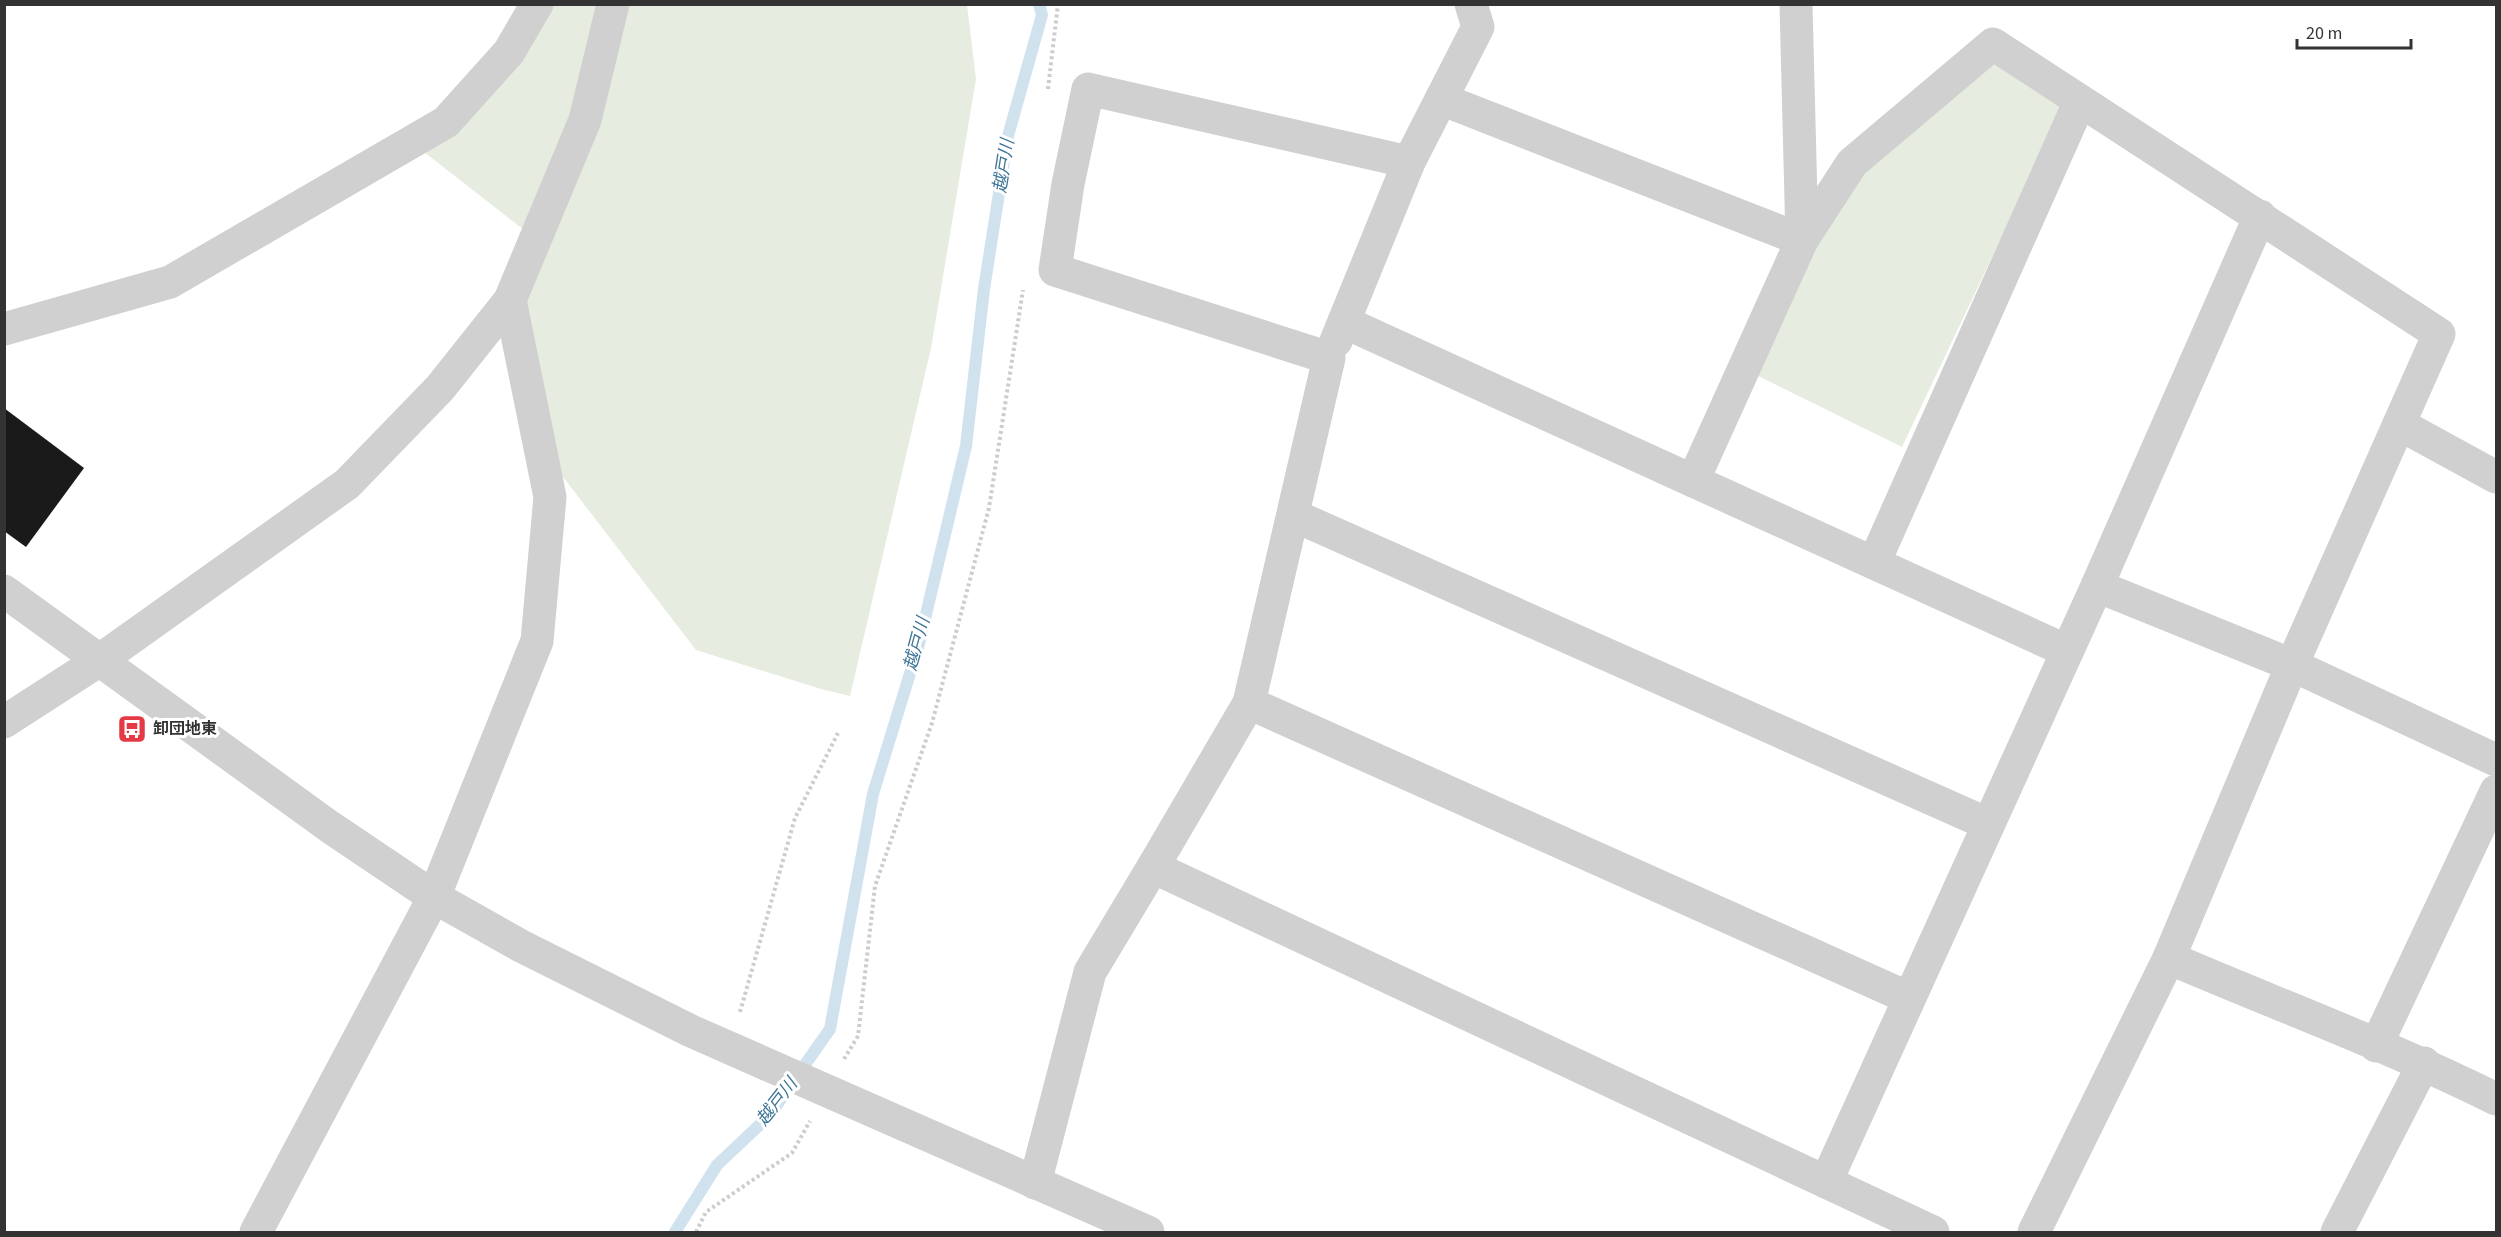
<svg xmlns="http://www.w3.org/2000/svg" width="2501" height="1237" viewBox="0 0 2501 1237" font-family="'Source Sans 3','Noto Sans JP',sans-serif">
<style>
.green{fill:#e6ecdf}
.lines{fill:none;stroke-linecap:round;stroke-linejoin:round}
.stream{stroke:#cfe2ee;stroke-width:12}
.building{fill:#1a1a1a}
.path{stroke:#cdcdcd;stroke-width:4;stroke-dasharray:3 3;stroke-linecap:butt}
.minor{stroke:#d0d0d0;stroke-width:33}
.tertiary{stroke:#d0d0d0;stroke-width:33}
.labels{text-anchor:middle;dominant-baseline:central;stroke-width:6;stroke-linejoin:round;paint-order:stroke}
.poi-label{font-size:16px;font-weight:bold;fill:#333;stroke:#fff;text-anchor:start}
.water-label{font-size:18px;font-style:italic;fill:#3f7597;stroke:#fff}
</style>
<rect width="100%" height="100%" fill="#fff"/>
<g class="green">
<polygon points="554,5 967,5 976,79 931,348 850,696 821,689 696,650 537,443 524,296 528,233 424,152 529,50"/>
<polygon points="1975,53 2066,101 1902,447 1756,375 1852,163"/>
</g>
<g class="lines">
<polyline class="stream" points="675,1232 717,1165 769,1116 830,1029 873,794 919,644 966,446 984,289 1008,136 1042,15 1039,4"/>
</g>
<polygon class="building" points="4,408 84,468 26,547 4,531"/>
<g class="lines">
<g class="path">
<polyline points="1048,89 1058,4"/>
<polyline points="740,1012 795,818 838,733"/>
<polyline points="844,1059 858,1036 875,886 932,723 989,508 1023,290"/>
<polyline points="696,1232 706,1212 792,1153 810,1121"/>
</g>
<g class="minor">
<polyline points="1441,99 1802,240 1796,4"/>
<polyline points="1344,322 2067,651"/>
<polyline points="4,329 170,282 446,122 509,52 537,4"/>
<polyline points="1336,341 1409,162"/>
<polyline points="1693,481 1802,240 1852,163 1993,44 2439,334 2399,424 2496,477"/>
<polyline points="1295,516 1988,824"/>
<polyline points="1874,563 2080,101"/>
<polyline points="2097,586 2260,216"/>
<polyline points="1249,703 1909,998"/>
<polyline points="4,722 100,660 347,484 440,388 510,300 585,120 613,4"/>
<polyline points="1153,867 1249,703 1329,358 1055,270 1068,184 1088,89 1409,162 1478,27 1471,4"/>
<polyline points="2169,958 2292,665 2399,424"/>
<polyline points="2376,1046 2496,791"/>
<polyline points="1826,1182 2097,586 2292,665 2496,760"/>
<polyline points="1035,1183 1090,972 1153,867 1933,1232"/>
<polyline points="256,1232 434,897 537,641 550,497 510,300"/>
<path d="M2034,1232L2169,958C2278,1005 2390,1046 2496,1099"/>
<polyline points="2337,1232 2424,1063"/>
</g>
<polyline class="tertiary" points="4,591 330,827 434,897 521,946 691,1031 1148,1232"/>
</g>
<defs>
<g id="bus-square" transform="scale(1.5)"><rect x="-9" y="-9" width="18" height="18" rx="4" fill="#e63946" stroke="#fff"/><path d="M-5-6H5V4H4V6H2V4H-2V6H-4V4H-5ZM-3.5-4V0h7V-4ZM-3.5 1.2v1.5H-2V1.2ZM2 1.2v1.5H3.5V1.2Z" fill="#fff"/></g>
</defs>
<g fill-rule="evenodd">
<use href="#bus-square" x="132" y="729"/>
</g>
<g class="labels">
<g class="poi-label">
<text x="153" y="729">卸団地東</text>
</g>
<g class="water-label">
<text transform="translate(1004 166) rotate(-81)">越戸川</text>
<text transform="translate(917 644) rotate(-75)">越戸川</text>
<text transform="translate(777 1102) rotate(-52)">越戸川</text>
</g>
</g>
<rect width="2501" height="1237" fill="none" stroke="#333333" stroke-width="12"/>
<path d="M2297 39v9h114v-9" fill="none" stroke="#333333" stroke-width="3"/>
<text x="2306" y="39" font-size="18" fill="#333333" stroke="#ffffff" stroke-width="4.5" paint-order="stroke">20 m</text>
</svg>
